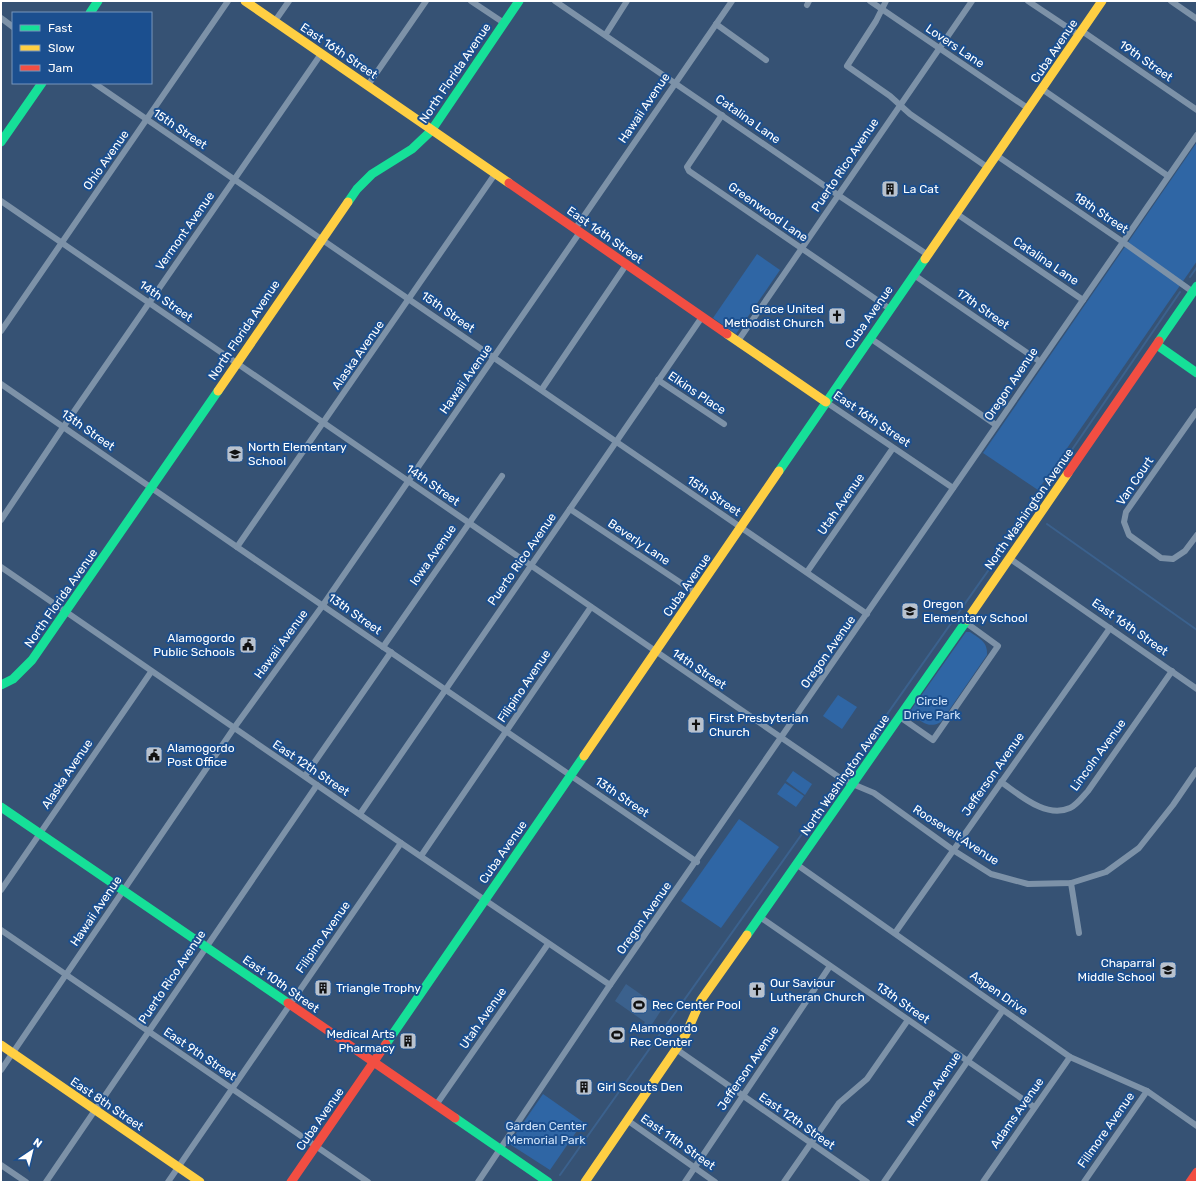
<svg xmlns="http://www.w3.org/2000/svg" width="1198" height="1183" viewBox="0 0 1198 1183" font-family="Rubik,sans-serif">
<style>
.green{fill:#2f66a5}
.water{fill:#3b618d}
.lines{fill:none;stroke-linecap:round;stroke-linejoin:round}
.stream{stroke:#3b618d;stroke-width:2}
.street{stroke:#7d92a8;stroke-width:6}
.fast{stroke:#16e098;stroke-width:9}
.slow{stroke:#ffcf43;stroke-width:9}
.jam{stroke:#f24e42;stroke-width:9}
.labels{text-anchor:middle;dominant-baseline:central;stroke-width:4;stroke-linejoin:round;paint-order:stroke}
.street-label{font-size:12px;fill:#fff;stroke:#1b4f8f}
.poi-label{font-size:12px;fill:#fff;stroke:#1b4f8f;text-anchor:start}
.park-label{font-size:12px;fill:#cfe3fa;stroke:#1b4f8f}
</style>
<rect width="100%" height="100%" fill="#365274"/>
<g class="green">
<polygon points="1197,142 1197,261 1038,490 983,453"/>
<polygon points="757,254 780,270 736,334 713,318"/>
<path d="M966,632H970C980,639 988,642 987,655L941,722C929,729 922,722 911,714V710Z"/>
<polygon points="838,695 857,707 842,729 823,716"/>
<polygon points="793,771 812,784 805,795 786,781"/>
<polygon points="785,783 804,796 796,807 777,794"/>
<polygon points="739,819 779,847 721,928 681,901"/>
<polygon points="543,1094 583,1122 550,1170 511,1145 510,1142"/>
</g>
<polygon class="water" points="626,984 662,1009 649,1029 643,1025 645,1022 615,1001"/>
<g class="lines">
<g class="stream">
<polyline points="1190,277 1197,267"/>
<polyline points="1047,524 1197,630"/>
<polyline points="845,774 1028,514 1180,292"/>
<polyline points="560,1175 836,786"/>
</g>
<g class="street">
<polyline points="471,1 504,23"/>
<polyline points="555,1 838,195 928,255"/>
<polyline points="870,1 1029,109"/>
<polyline points="886,1 876,21 847,66 890,96 910,114 987,167"/>
<polyline points="1028,1 1079,35"/>
<polyline points="1171,1 1197,19"/>
<polyline points="807,5 809,1"/>
<polyline points="1,18 13,27"/>
<polyline points="275,21 289,1"/>
<polyline points="716,24 766,60"/>
<polyline points="1082,31 1197,110"/>
<polyline points="606,34 627,1"/>
<polyline points="94,83 867,614"/>
<polyline points="368,85 426,1"/>
<polyline points="1042,89 1168,176"/>
<polyline points="722,115 687,167 689,171 890,309"/>
<polyline points="996,155 1123,242 1193,292"/>
<polyline points="1,201 843,780 874,793 953,850 991,874 1028,884 1071,883 1106,872 1139,848 1173,805 1197,770"/>
<polyline points="957,214 1083,300"/>
<polyline points="575,229 732,1"/>
<polyline points="914,275 1039,361"/>
<polyline points="1,331 228,1"/>
<polyline points="870,338 996,425"/>
<polyline points="738,341 972,1"/>
<polyline points="658,380 724,424"/>
<polyline points="1,384 237,547 697,862"/>
<polyline points="542,389 626,265"/>
<polyline points="826,402 953,488"/>
<polyline points="1197,411 1126,512 1124,522 1129,535 1161,558 1173,559 1185,551 1197,535"/>
<polyline points="570,509 696,593"/>
<polyline points="1,520 64,426 321,54"/>
<polyline points="237,547 495,174"/>
<polyline points="1009,558 1197,689"/>
<polyline points="1,567 401,843 610,985"/>
<polyline points="807,572 893,448"/>
<polyline points="383,647 502,476"/>
<polyline points="900,717 933,740 998,646 965,622"/>
<polyline points="305,776 391,652"/>
<path d="M1001,782C1020,795 1046,819 1070,808C1077,805 1083,796 1088,791L1172,671"/>
<polyline points="360,814 702,317"/>
<polyline points="421,856 591,607"/>
<polyline points="796,864 1070,1057 1147,1091 1197,1126"/>
<polyline points="1071,883 1079,933"/>
<polyline points="1,890 151,672"/>
<polyline points="760,917 1034,1107"/>
<polyline points="1,930 368,1182"/>
<polyline points="895,933 1110,628"/>
<polyline points="676,1049 867,1182"/>
<polyline points="1,1070 234,728 323,605 580,232"/>
<polyline points="436,1105 548,944"/>
<polyline points="627,1120 715,1182"/>
<polyline points="1,1165 26,1182"/>
<polyline points="46,1182 317,785"/>
<polyline points="168,1182 401,843"/>
<polyline points="478,1182 610,985 1197,135"/>
<polyline points="685,1182 830,966"/>
<polyline points="784,1182 839,1103 867,1079 908,1020"/>
<polyline points="884,1182 1003,1010"/>
<polyline points="983,1182 1070,1057"/>
<polyline points="1084,1182 1147,1091"/>
</g>
<g class="fast">
<polyline points="90,13 98,1"/>
<polyline points="1,142 42,83"/>
<polyline points="348,202 357,189 372,174 412,149 431,131 519,1"/>
<polyline points="1159,341 1197,286"/>
<polyline points="1157,345 1197,373"/>
<polyline points="779,471 925,259"/>
<polyline points="1,685 13,679 32,660 218,391"/>
<polyline points="1,807 288,1003"/>
<polyline points="747,935 967,620"/>
<polyline points="386,1044 584,756"/>
<polyline points="455,1118 548,1182"/>
</g>
<g class="slow">
<polyline points="245,1 509,183"/>
<polyline points="925,259 1102,1"/>
<polyline points="727,334 826,402"/>
<polyline points="218,391 348,202"/>
<polyline points="967,620 1068,473"/>
<polyline points="584,756 779,471"/>
<polyline points="1,1045 200,1182"/>
<polyline points="585,1182 685,1036 701,1000 747,935"/>
</g>
<g class="jam">
<polyline points="509,183 727,334"/>
<polyline points="1068,473 1159,341"/>
<polyline points="288,1003 455,1118"/>
<polyline points="291,1182 386,1044"/>
<polyline points="1190,1182 1197,1172"/>
</g>
</g>
<defs>
<g id="building-square" transform="scale(0.9)"><rect x="-9" y="-9" width="18" height="18" rx="4" fill="#b9c2ce" stroke="#1b4f8f"/><path d="M-4-6H4V6H1V3H-1V6H-4ZM-2.5-4.3h1.7v1.8h-1.7ZM.8-4.3h1.7v1.8H.8ZM-2.5-1h1.7V.8h-1.7ZM.8-1h1.7V.8H.8Z" fill="#111"/></g>
<g id="church-square" transform="scale(0.9)"><rect x="-9" y="-9" width="18" height="18" rx="4" fill="#b9c2ce" stroke="#1b4f8f"/><path d="M-1.2-6h2.4v3.5h3.3v2.4h-3.3V6h-2.4V-.1h-3.3v-2.4h3.3Z" fill="#111"/></g>
<g id="school-square" transform="scale(0.9)"><rect x="-9" y="-9" width="18" height="18" rx="4" fill="#b9c2ce" stroke="#1b4f8f"/><path d="M0-5L7-2L0 1L-7-2ZM-4 1L0 2.5L4 1V4Q0 6-4 4Z" fill="#111"/></g>
<g id="civic-square" transform="scale(0.9)"><rect x="-9" y="-9" width="18" height="18" rx="4" fill="#b9c2ce" stroke="#1b4f8f"/><path d="M-.6-6.5H3V-4.5H.6V-3L4-1V1h2V6H-6V1h2V-1L-.6-3ZM-1.2 2.5V6h2.4V2.5Z" fill="#111"/></g>
<g id="stadium-square" transform="scale(0.9)"><rect x="-9" y="-9" width="18" height="18" rx="4" fill="#b9c2ce" stroke="#1b4f8f"/><path d="M0-5a6.5 5 0 1 0 0 10a6.5 5 0 1 0 0-10ZM-3.5-1.8h7v3.6h-7Z" fill="#111"/></g>
</defs>
<g fill-rule="evenodd">
<use href="#building-square" x="890" y="189"/>
<use href="#church-square" x="837" y="316"/>
<use href="#school-square" x="235" y="454"/>
<use href="#school-square" x="910" y="611"/>
<use href="#civic-square" x="248" y="645"/>
<use href="#church-square" x="696" y="725"/>
<use href="#civic-square" x="154" y="755"/>
<use href="#school-square" x="1168" y="970"/>
<use href="#building-square" x="323" y="988"/>
<use href="#church-square" x="757" y="990"/>
<use href="#stadium-square" x="639" y="1005"/>
<use href="#stadium-square" x="617" y="1035"/>
<use href="#building-square" x="408" y="1041"/>
<use href="#building-square" x="584" y="1087"/>
</g>
<g class="labels">
<g class="street-label">
<text transform="translate(955 46) rotate(34)">Lovers Lane</text>
<text transform="translate(339 51) rotate(34)">East 16th Street</text>
<text transform="translate(1054 51) rotate(-56)">Cuba Avenue</text>
<text transform="translate(1146 61) rotate(35)">19th Street</text>
<text transform="translate(455 73) rotate(-56)">North Florida Avenue</text>
<text transform="translate(644 108) rotate(-56)">Hawaii Avenue</text>
<text transform="translate(748 119) rotate(35)">Catalina Lane</text>
<text transform="translate(180 129) rotate(34)">15th Street</text>
<text transform="translate(106 160) rotate(-55)">Ohio Avenue</text>
<text transform="translate(845 165) rotate(-56)">Puerto Rico Avenue</text>
<text transform="translate(768 212) rotate(35)">Greenwood Lane</text>
<text transform="translate(1101 213) rotate(34)">18th Street</text>
<text transform="translate(185 231) rotate(-55)">Vermont Avenue</text>
<text transform="translate(605 235) rotate(35)">East 16th Street</text>
<text transform="translate(1046 261) rotate(34)">Catalina Lane</text>
<text transform="translate(166 301) rotate(35)">14th Street</text>
<text transform="translate(983 309) rotate(35)">17th Street</text>
<text transform="translate(448 312) rotate(35)">15th Street</text>
<text transform="translate(869 317) rotate(-55)">Cuba Avenue</text>
<text transform="translate(244 330) rotate(-56)">North Florida Avenue</text>
<text transform="translate(358 355) rotate(-55)">Alaska Avenue</text>
<text transform="translate(466 379) rotate(-55)">Hawaii Avenue</text>
<text transform="translate(1011 384) rotate(-56)">Oregon Avenue</text>
<text transform="translate(697 393) rotate(34)">Elkins Place</text>
<text transform="translate(872 419) rotate(34)">East 16th Street</text>
<text transform="translate(88 430) rotate(35)">13th Street</text>
<text transform="translate(1135 481) rotate(-56)">Van Court</text>
<text transform="translate(433 485) rotate(35)">14th Street</text>
<text transform="translate(714 496) rotate(34)">15th Street</text>
<text transform="translate(841 504) rotate(-55)">Utah Avenue</text>
<text transform="translate(1029 509) rotate(-55)">North Washington Avenue</text>
<text transform="translate(639 542) rotate(34)">Beverly Lane</text>
<text transform="translate(433 555) rotate(-55)">Iowa Avenue</text>
<text transform="translate(522 559) rotate(-55)">Puerto Rico Avenue</text>
<text transform="translate(687 585) rotate(-55)">Cuba Avenue</text>
<text transform="translate(61 598) rotate(-55)">North Florida Avenue</text>
<text transform="translate(355 614) rotate(35)">13th Street</text>
<text transform="translate(1130 627) rotate(35)">East 16th Street</text>
<text transform="translate(281 644) rotate(-54)">Hawaii Avenue</text>
<text transform="translate(828 652) rotate(-55)">Oregon Avenue</text>
<text transform="translate(699 669) rotate(34)">14th Street</text>
<text transform="translate(524 686) rotate(-56)">Filipino Avenue</text>
<text transform="translate(1098 755) rotate(-54)">Lincoln Avenue</text>
<text transform="translate(311 768) rotate(34)">East 12th Street</text>
<text transform="translate(67 774) rotate(-56)">Alaska Avenue</text>
<text transform="translate(993 774) rotate(-55)">Jefferson Avenue</text>
<text transform="translate(845 775) rotate(-55)">North Washington Avenue</text>
<text transform="translate(622 797) rotate(34)">13th Street</text>
<text transform="translate(956 835) rotate(33)">Roosevelt Avenue</text>
<text transform="translate(503 852) rotate(-55)">Cuba Avenue</text>
<text transform="translate(96 911) rotate(-56)">Hawaii Avenue</text>
<text transform="translate(644 918) rotate(-55)">Oregon Avenue</text>
<text transform="translate(323 937) rotate(-55)">Filipino Avenue</text>
<text transform="translate(172 977) rotate(-56)">Puerto Rico Avenue</text>
<text transform="translate(281 984) rotate(35)">East 10th Street</text>
<text transform="translate(999 993) rotate(35)">Aspen Drive</text>
<text transform="translate(903 1003) rotate(35)">13th Street</text>
<text transform="translate(483 1018) rotate(-55)">Utah Avenue</text>
<text transform="translate(200 1054) rotate(34)">East 9th Street</text>
<text transform="translate(748 1068) rotate(-56)">Jefferson Avenue</text>
<text transform="translate(934 1089) rotate(-56)">Monroe Avenue</text>
<text transform="translate(107 1104) rotate(34)">East 8th Street</text>
<text transform="translate(1017 1113) rotate(-55)">Adams Avenue</text>
<text transform="translate(320 1119) rotate(-55)">Cuba Avenue</text>
<text transform="translate(797 1121) rotate(35)">East 12th Street</text>
<text transform="translate(1106 1130) rotate(-55)">Fillmore Avenue</text>
<text transform="translate(678 1142) rotate(35)">East 11th Street</text>
</g>
<g class="poi-label">
<text x="903" y="189">La Cat</text>
<text x="824" y="309" text-anchor="end">Grace United<tspan x="824" dy="14">Methodist Church</tspan></text>
<text x="248" y="447">North Elementary<tspan x="248" dy="14">School</tspan></text>
<text x="923" y="604">Oregon<tspan x="923" dy="14">Elementary School</tspan></text>
<text x="235" y="638" text-anchor="end">Alamogordo<tspan x="235" dy="14">Public Schools</tspan></text>
<text x="709" y="718">First Presbyterian<tspan x="709" dy="14">Church</tspan></text>
<text x="167" y="748">Alamogordo<tspan x="167" dy="14">Post Office</tspan></text>
<text x="1155" y="963" text-anchor="end">Chaparral<tspan x="1155" dy="14">Middle School</tspan></text>
<text x="770" y="983">Our Saviour<tspan x="770" dy="14">Lutheran Church</tspan></text>
<text x="336" y="988">Triangle Trophy</text>
<text x="652" y="1005">Rec Center Pool</text>
<text x="630" y="1028">Alamogordo<tspan x="630" dy="14">Rec Center</tspan></text>
<text x="395" y="1034" text-anchor="end">Medical Arts<tspan x="395" dy="14">Pharmacy</tspan></text>
<text x="597" y="1087">Girl Scouts Den</text>
</g>
<g class="park-label">
<text x="932" y="701">Circle<tspan x="932" dy="14">Drive Park</tspan></text>
<text x="546" y="1126">Garden Center<tspan x="546" dy="14">Memorial Park</tspan></text>
</g>
</g>
<rect width="1198" height="1183" fill="none" stroke="#ffffff" stroke-width="4"/>
<rect x="12" y="12" width="140" height="72" fill="#1b4f8f" stroke="#7695bc"/>
<rect x="20" y="25" width="20" height="6" fill="#16e098" stroke="#7695bc"/>
<text x="48" y="32" font-size="12" fill="#ffffff">Fast</text>
<rect x="20" y="45" width="20" height="6" fill="#ffcf43" stroke="#7695bc"/>
<text x="48" y="52" font-size="12" fill="#ffffff">Slow</text>
<rect x="20" y="65" width="20" height="6" fill="#f24e42" stroke="#7695bc"/>
<text x="48" y="72" font-size="12" fill="#ffffff">Jam</text>
<g transform="translate(32 1151) rotate(35)" stroke="#1b4f8f" stroke-width="3" paint-order="stroke">
<path d="M0-3L7 15L0 10L-7 15Z" fill="#ffffff"/>
<text y="-6" font-size="11" font-weight="bold" text-anchor="middle" fill="#ffffff">N</text>
</g>
</svg>
